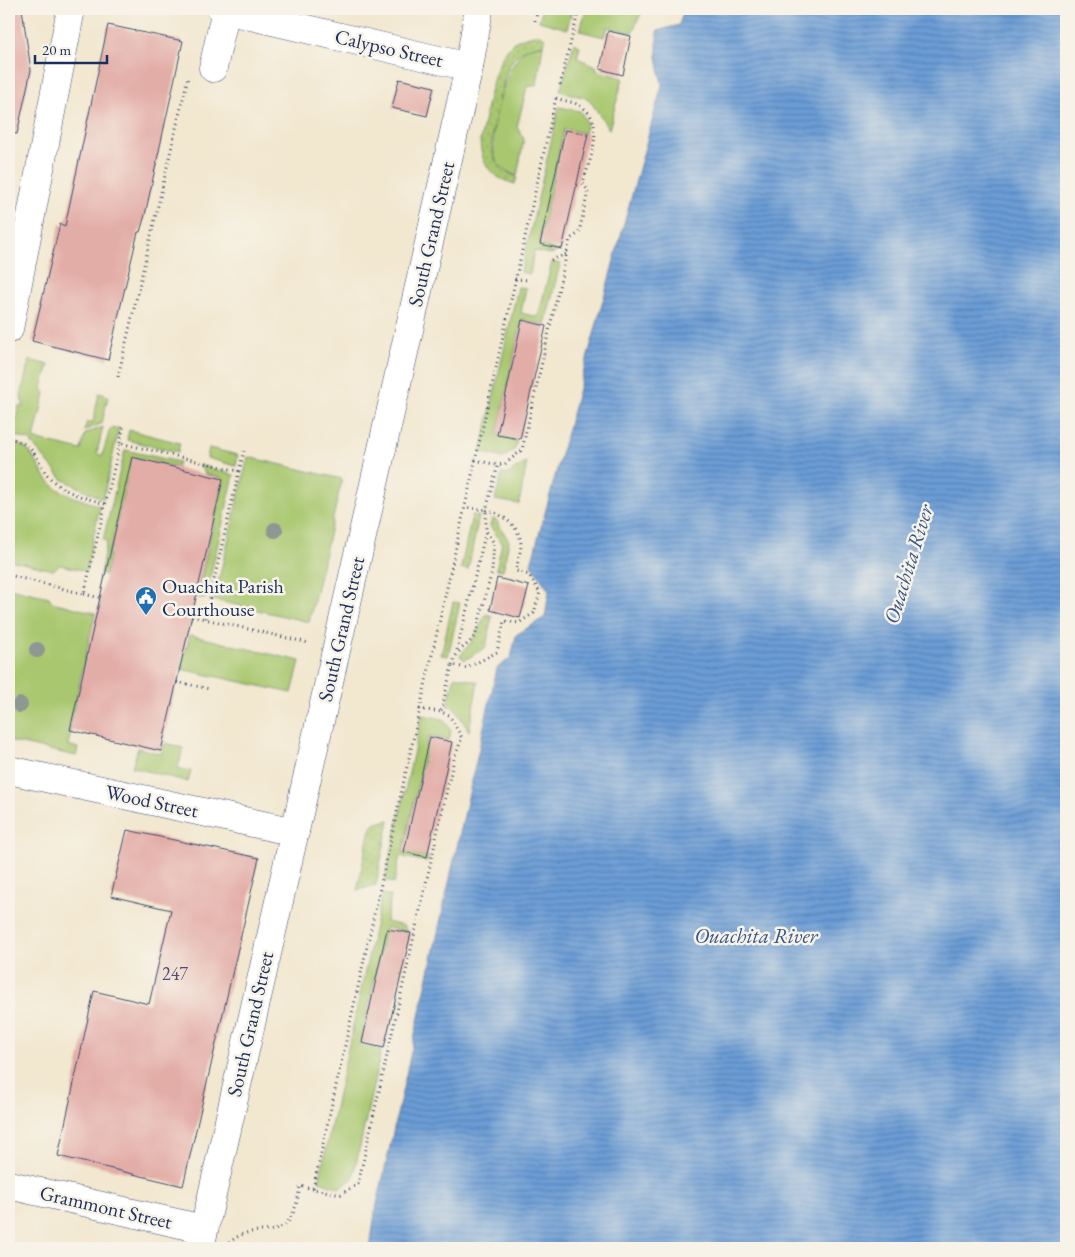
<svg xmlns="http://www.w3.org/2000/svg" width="1075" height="1257" viewBox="0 0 1075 1257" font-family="'EB Garamond',serif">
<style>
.green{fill:#a8c76e;stroke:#627b66}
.garden{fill:url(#garden-dots);stroke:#627b66}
.water{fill:url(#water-rules);stroke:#43669a}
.building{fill:#e3ada7}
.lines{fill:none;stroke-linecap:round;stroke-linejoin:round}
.minor-casing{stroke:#3b4b6f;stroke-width:29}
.path{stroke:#3b4b6f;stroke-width:3;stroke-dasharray:1 4;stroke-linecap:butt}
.minor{stroke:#fff;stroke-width:28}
.tree{fill:#8f9793}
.labels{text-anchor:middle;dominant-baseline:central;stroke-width:5;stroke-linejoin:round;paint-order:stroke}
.number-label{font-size:18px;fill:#4d4e70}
.street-label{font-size:20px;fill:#1b2f5e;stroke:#f7f3e8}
.poi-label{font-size:20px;fill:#1b2f5e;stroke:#f7f3e8;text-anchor:start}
.water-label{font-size:21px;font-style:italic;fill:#375588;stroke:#f7f3e8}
</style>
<defs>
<pattern id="garden-dots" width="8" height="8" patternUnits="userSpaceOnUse" patternTransform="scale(1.25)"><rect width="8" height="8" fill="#a8c76e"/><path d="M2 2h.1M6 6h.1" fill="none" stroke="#90ab62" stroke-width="1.8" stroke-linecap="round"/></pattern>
<pattern id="water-rules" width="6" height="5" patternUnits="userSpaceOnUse" patternTransform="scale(1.25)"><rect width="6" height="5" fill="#6b9cd5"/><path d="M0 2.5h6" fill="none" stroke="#5780b0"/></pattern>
</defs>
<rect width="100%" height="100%" fill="#f7f3e8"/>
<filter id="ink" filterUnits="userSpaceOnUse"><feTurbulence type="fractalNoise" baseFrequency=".02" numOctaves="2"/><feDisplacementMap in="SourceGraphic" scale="10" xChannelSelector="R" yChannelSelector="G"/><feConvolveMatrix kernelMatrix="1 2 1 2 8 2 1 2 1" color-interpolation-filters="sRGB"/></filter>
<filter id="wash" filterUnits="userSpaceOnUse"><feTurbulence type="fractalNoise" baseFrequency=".0096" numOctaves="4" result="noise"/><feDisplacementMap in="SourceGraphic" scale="20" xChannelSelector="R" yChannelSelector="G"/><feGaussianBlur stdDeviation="1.12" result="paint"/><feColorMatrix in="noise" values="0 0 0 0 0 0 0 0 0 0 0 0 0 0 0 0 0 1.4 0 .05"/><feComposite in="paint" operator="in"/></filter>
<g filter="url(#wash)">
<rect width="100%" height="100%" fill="#f2e7cf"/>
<g class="green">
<polygon points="542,9 572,9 567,29 539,21"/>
<polygon points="586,9 643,9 632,33 608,27 604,37 580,31"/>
<polygon points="574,43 580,46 577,58 596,66 598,71 623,78 609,129 589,99 560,91"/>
<path d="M543,45L537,85L527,87L517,127L524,139L517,176C510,173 500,168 496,160C486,137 504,66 525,50C530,46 538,46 543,45Z"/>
<polygon points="559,107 580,111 587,123 584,133 564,129 539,244 559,251 552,254 534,251 530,274 521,272"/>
<polygon points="552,262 560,264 545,325 522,319 497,435 517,440 515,449 503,458 481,452 518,287 526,288 521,313 538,317"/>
<polygon points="29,360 49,365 42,388 45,393 34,439 81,450 85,434 103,427 97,453 102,456 110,429 119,428 103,499 62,479 29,440 12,435 19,406 24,407 21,397"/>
<polygon points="99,393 108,396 102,423 84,431 87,422 93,422"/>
<polygon points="129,430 180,443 178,452 127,440"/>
<path d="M11,442C38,447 36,474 56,488C69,496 86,501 100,506L86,571L60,565L53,570L9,560Z"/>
<polygon points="209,448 238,455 236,466 207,458"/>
<polygon points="125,450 179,462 177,467 132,457 111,548 108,553 110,554 105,575 100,574 107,541 103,540"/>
<polygon points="248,457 342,479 309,622 214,600"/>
<polygon points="527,462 519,504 495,500 502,473 506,475"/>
<polygon points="199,465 234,475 205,599 197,597 223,479 205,474"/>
<polygon points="9,588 49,597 52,602 95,613 69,731 71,732 68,745 78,748 76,756 9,741"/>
<polygon points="190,635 300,661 292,693 181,669"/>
<polygon points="455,676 478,682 469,731 454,707 447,706"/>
<polygon points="422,715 444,719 451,731 449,740 429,736 403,852 428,857 427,862 400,856 394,883 385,880"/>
<polygon points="165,743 183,748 178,768 191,771 188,782 132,767 138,748 161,754"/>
<polygon points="382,894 391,896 386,922 404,926 407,932 386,927 360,1045 381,1050 353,1178 340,1188 319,1181"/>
</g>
<g class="garden">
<path d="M538,34L545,38L544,44C530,46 517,51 510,65C504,77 501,93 498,106C492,134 481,164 517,177L515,184C492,178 481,165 480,141C487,113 491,62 513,43C519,38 530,36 538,34Z"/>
<polygon points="472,515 479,516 468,570 461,568"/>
<polygon points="492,519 496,520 509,541 503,570 496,569 502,543 490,526"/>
<polygon points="453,602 460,603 448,656 441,655"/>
<polygon points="486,614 492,616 486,647 465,660 460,656 472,641"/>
<polygon points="389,820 376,885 357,890 370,829 376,823"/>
</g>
<polygon class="water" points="684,9 1066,9 1066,1248 370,1248 375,1213 497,668 511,658 516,635 545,617 549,591 531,564 662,85 657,57 657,31 679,25"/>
<g id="blocks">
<g class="building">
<polygon points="9,9 22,9 31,70 17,134 9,133"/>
<polygon points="108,25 183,41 145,215 140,232 138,232 108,360 32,341 60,224 65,226"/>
<polygon points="608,31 631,36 623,75 600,69"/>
<polygon points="399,79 434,87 427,116 392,108"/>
<polygon points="565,130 588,134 562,249 540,244"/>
<polygon points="522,320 546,326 520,439 497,435"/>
<polygon points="132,457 223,479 161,751 70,730"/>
<polygon points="497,578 529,586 520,618 490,610"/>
<polygon points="430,737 452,742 427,857 404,852"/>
<polygon points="127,830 259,858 183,1186 58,1156 94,991 149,1004 171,910 111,896"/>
<polygon points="387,929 411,933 384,1048 362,1043"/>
</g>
</g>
</g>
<g filter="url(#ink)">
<use href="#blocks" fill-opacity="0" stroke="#3b4b6f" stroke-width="1"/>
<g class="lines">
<g class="minor-casing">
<g id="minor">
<polyline points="221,9 469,67"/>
<polyline points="213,68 226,9"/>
<polyline points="9,329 71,9"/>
<polyline points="9,770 295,832"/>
<polyline points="9,1185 203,1229"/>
<polyline points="200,1248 469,67 479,9"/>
</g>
</g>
<g class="path">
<polyline points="535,21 538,9"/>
<polyline points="560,85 579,9"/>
<path d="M556,98C564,101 576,102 582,107C607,124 589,160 583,183L588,191L579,233L570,239L522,450L505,464L498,465L486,510C501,513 520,526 521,544C521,552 517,563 516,571L529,575L540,592L534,613L519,623L504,621L497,652L467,668L452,665L441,712L449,715L462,738L454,759L358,1184L341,1194L313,1189Z"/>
<polyline points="551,260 566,254"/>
<polyline points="515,279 529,280"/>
<polyline points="118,377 188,77"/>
<path d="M9,438C43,446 34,468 58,485C71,495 90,499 105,504"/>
<polyline points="120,443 124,424"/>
<polyline points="475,460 498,465"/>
<polyline points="239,471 244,451"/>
<polyline points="9,575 84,594 120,443 239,471 205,619 309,643"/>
<polyline points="84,594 100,598"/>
<polyline points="192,616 205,619"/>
<polyline points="457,650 486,531"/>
<path d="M452,665C459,644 468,649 476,633L492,571L494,543L486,531V510L465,507"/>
<polyline points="177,682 210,689"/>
<polyline points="419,709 441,712"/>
<path d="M229,1243C260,1214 289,1257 300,1186L313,1189"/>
</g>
<use href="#minor" class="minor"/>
</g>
<g class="tree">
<circle cx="275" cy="530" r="8"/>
<circle cx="37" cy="650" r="8"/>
<circle cx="20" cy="705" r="8"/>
</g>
</g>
<defs>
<g id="civic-pin" transform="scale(1.125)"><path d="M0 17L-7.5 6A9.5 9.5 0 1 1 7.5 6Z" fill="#1f6fb2" stroke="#f7f3e8"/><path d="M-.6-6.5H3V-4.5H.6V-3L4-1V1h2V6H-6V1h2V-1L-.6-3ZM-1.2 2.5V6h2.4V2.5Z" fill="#fff"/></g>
</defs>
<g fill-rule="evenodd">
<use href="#civic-pin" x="146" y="597"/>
</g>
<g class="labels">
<g class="number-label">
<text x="175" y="973">247</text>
</g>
<g class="street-label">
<text transform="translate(389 48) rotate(13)">Calypso Street</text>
<text transform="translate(431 234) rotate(-77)">South Grand Street</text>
<text transform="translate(341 629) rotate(-77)">South Grand Street</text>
<text transform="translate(152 801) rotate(12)">Wood Street</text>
<text transform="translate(250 1024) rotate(-77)">South Grand Street</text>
<text transform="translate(106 1207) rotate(13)">Grammont Street</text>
</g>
<g class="poi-label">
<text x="162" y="586">Ouachita Parish<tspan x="162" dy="23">Courthouse</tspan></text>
</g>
<g class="water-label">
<text transform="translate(908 564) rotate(-73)">Ouachita River</text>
<text x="756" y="935">Ouachita River</text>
</g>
</g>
<rect width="1075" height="1257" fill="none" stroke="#f7f3e8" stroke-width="30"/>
<path d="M35 55v8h72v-8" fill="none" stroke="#1b2f5e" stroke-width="2.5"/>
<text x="42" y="55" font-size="15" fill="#1b2f5e" stroke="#f7f3e8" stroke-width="4" paint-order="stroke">20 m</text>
</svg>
